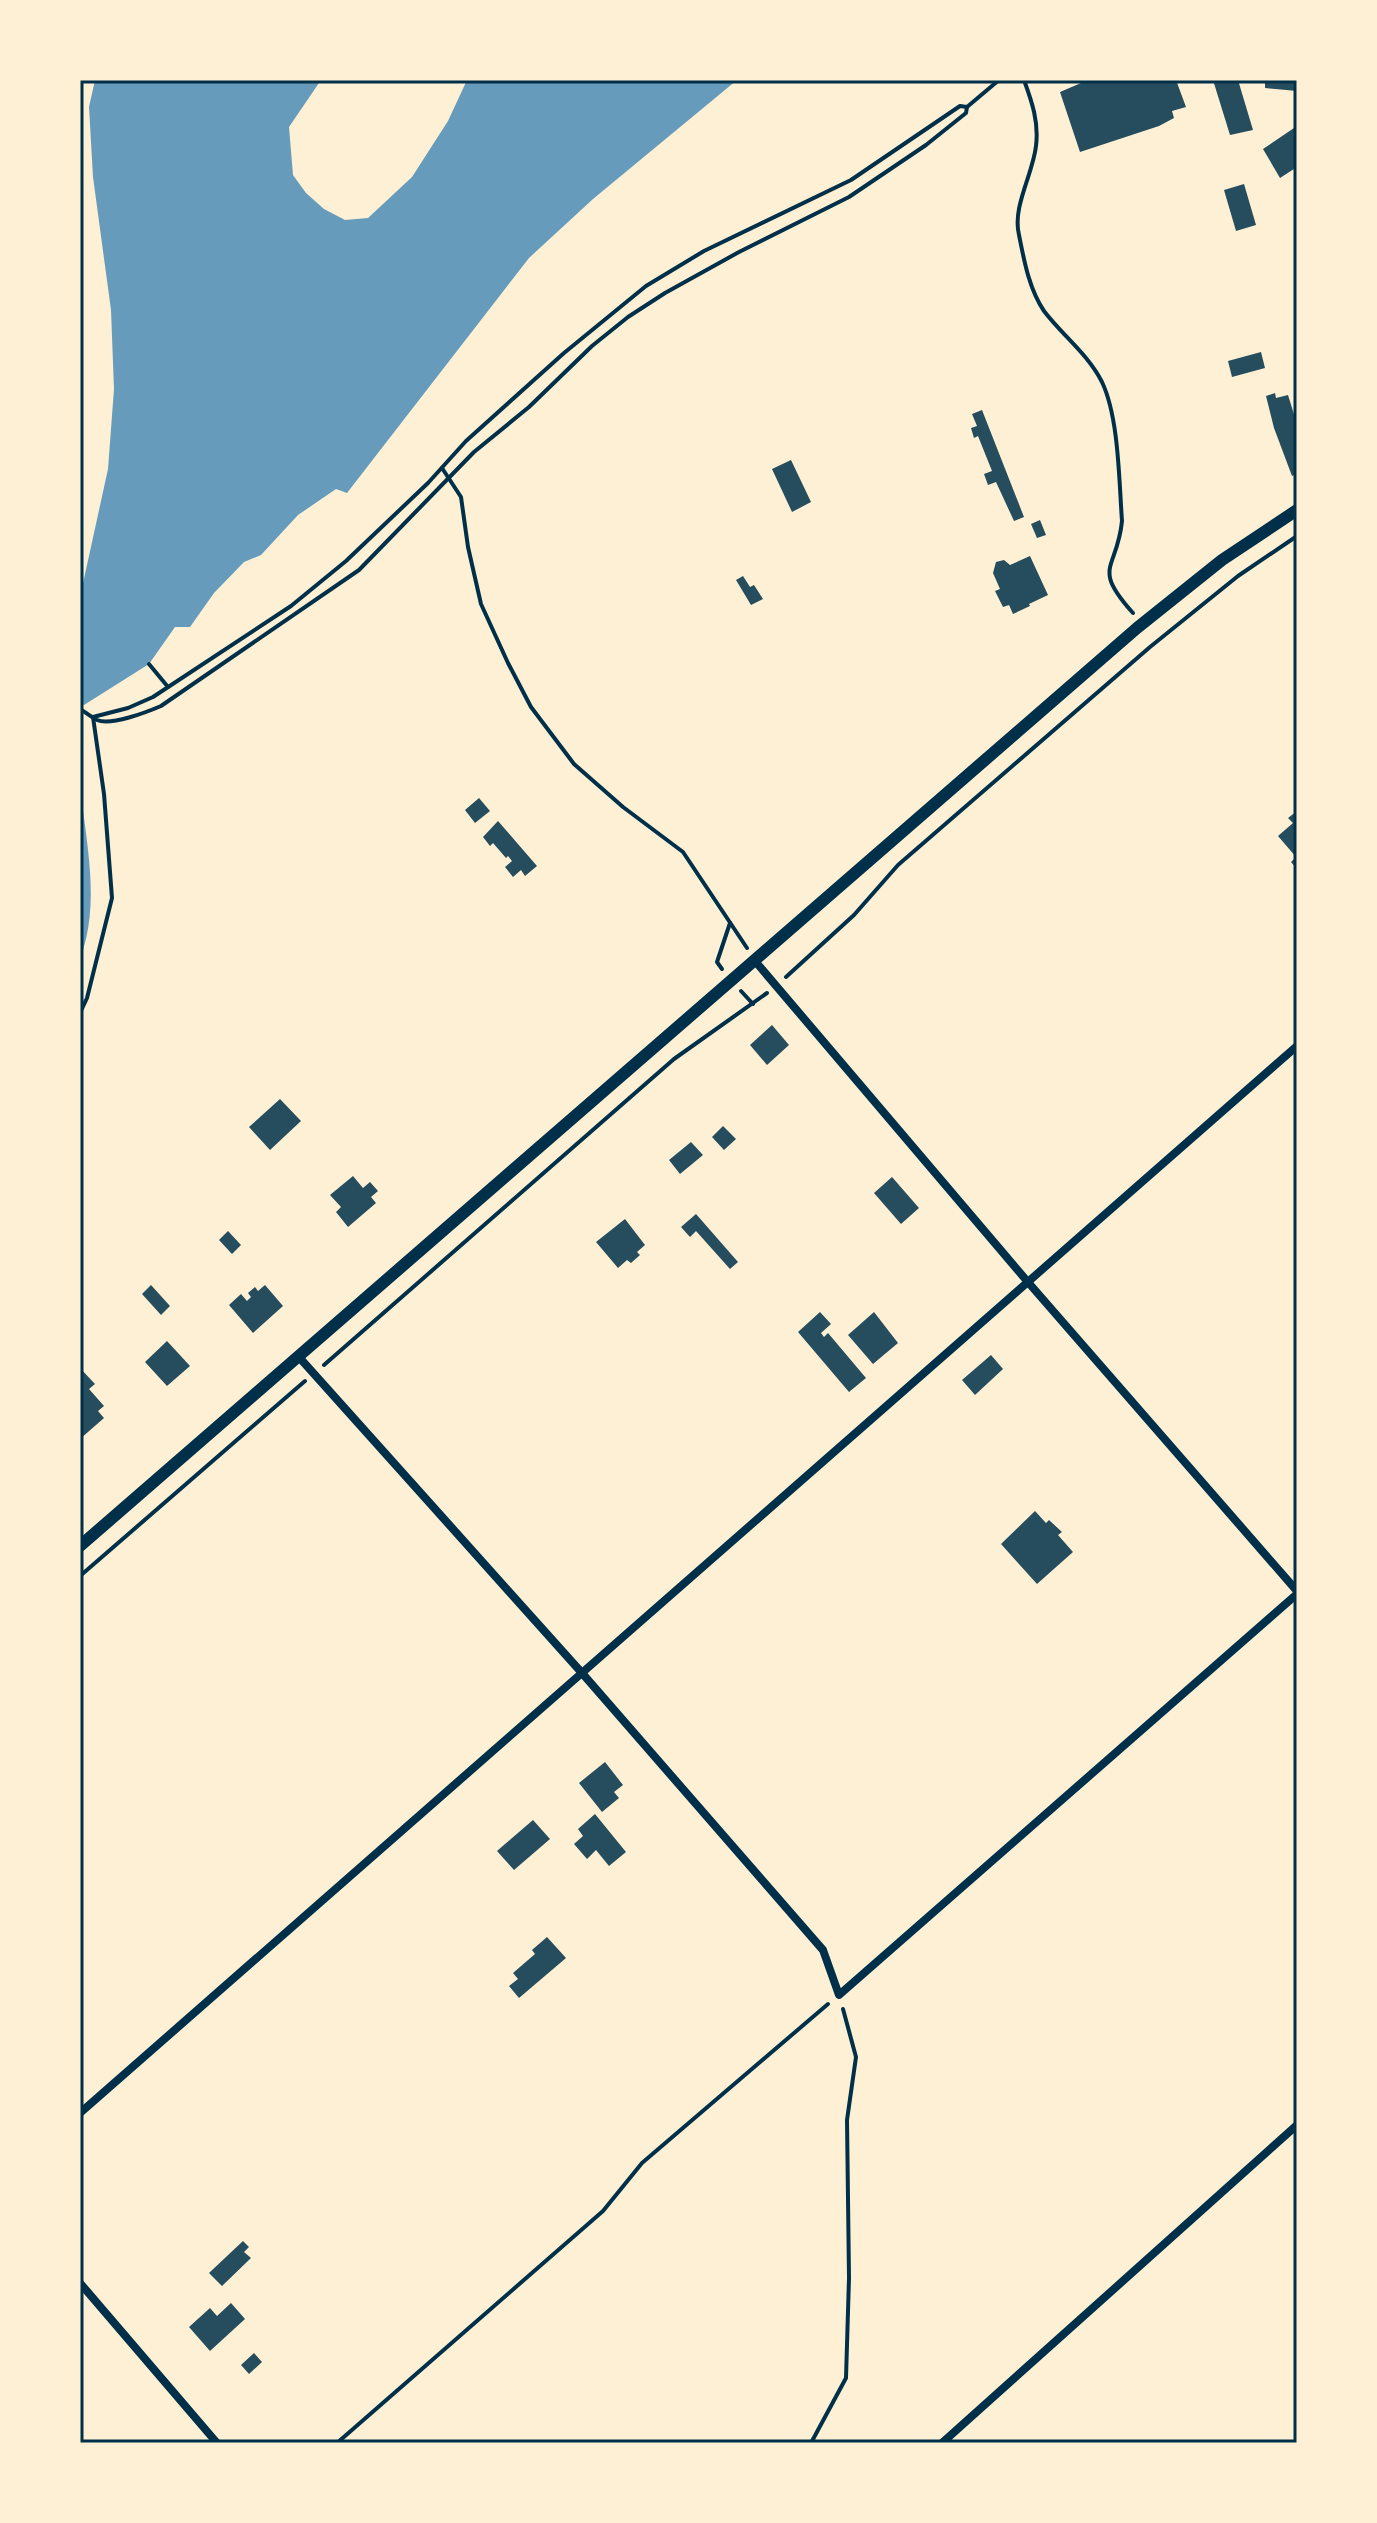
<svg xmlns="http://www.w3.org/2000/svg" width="1377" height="2523" viewBox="0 0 1377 2523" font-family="Quicksand,sans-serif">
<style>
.water{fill:#669bbc}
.building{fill:#264d5e}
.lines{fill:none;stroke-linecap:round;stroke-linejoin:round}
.path{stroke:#003049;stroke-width:4}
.minor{stroke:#003049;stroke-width:8}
.tertiary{stroke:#003049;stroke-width:12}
.neatline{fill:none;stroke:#003049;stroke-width:3}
</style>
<rect width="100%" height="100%" fill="#fdf0d5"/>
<g class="water">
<polygon points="95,80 321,80 289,127 293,175 306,193 324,209 345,220 368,218 412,177 448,121 467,80 737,80 593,199 529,258 347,493 336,489 298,515 261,555 244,562 214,593 190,627 175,627 149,664 84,705 80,703 80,597 108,469 114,389 111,310 93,177 89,107"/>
<path d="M80,785C86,843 101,904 80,959Z"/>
</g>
<g class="building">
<polygon points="1088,80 1176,80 1186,107 1172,111 1174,118 1159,126 1080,152 1060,92"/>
<polygon points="1213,80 1238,80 1253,130 1230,135"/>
<polygon points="1265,80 1297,80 1297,91 1265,88"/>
<polygon points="1297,126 1297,167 1280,178 1263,149"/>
<polygon points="1244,184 1256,225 1236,231 1224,190"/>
<polygon points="1261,352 1265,368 1232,377 1228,361"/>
<polygon points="1275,393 1276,398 1288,395 1297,424 1297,474 1292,476 1274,428 1266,396"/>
<polygon points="982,410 1024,517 1014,521 996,482 988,485 984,474 992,471 978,436 974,438 971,428 977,426 972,414"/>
<polygon points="791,460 811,502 792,512 772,469"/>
<polygon points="1040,520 1046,535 1037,538 1031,524"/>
<polygon points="1030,556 1048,595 1029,604 1030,606 1013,614 1009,605 1003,607 995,591 1000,589 993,573 996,562 1004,560 1010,565"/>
<polygon points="743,576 750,587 754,585 763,599 751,605 736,580"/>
<polygon points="479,798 490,811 475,823 465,810"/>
<polygon points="1297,811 1297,869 1291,862 1296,857 1278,836 1293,823 1288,818"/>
<polygon points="498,821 537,866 525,876 521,870 513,877 505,867 512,861 508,856 506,858 493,843 490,846 483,837"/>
<polygon points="772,1025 789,1045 767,1065 750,1045"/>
<polygon points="280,1099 301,1121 270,1150 249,1127"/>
<polygon points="723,1126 736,1139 724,1150 712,1137"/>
<polygon points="691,1142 703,1155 680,1174 669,1160"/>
<polygon points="353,1176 363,1188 370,1182 378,1191 371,1197 376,1203 348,1227 336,1212 341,1207 330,1195"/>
<polygon points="892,1177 919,1208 901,1224 874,1193"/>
<polygon points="696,1214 738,1262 730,1269 696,1231 690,1237 681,1227"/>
<polygon points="625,1219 645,1245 637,1252 640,1255 631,1263 627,1260 618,1268 596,1242"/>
<polygon points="228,1231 241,1245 232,1254 219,1240"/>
<polygon points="151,1285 170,1306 161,1315 142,1294"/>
<polygon points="265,1285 283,1306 253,1333 229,1305 241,1294 247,1301 251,1297 248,1293 255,1287 258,1291"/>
<polygon points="820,1312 831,1324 821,1333 824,1337 828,1333 866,1378 849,1392 798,1332"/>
<polygon points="874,1312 898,1343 873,1364 848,1335"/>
<polygon points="167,1341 190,1366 167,1386 145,1362"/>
<polygon points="991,1355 1003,1369 975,1395 962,1380"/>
<polygon points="80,1368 95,1384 89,1389 104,1406 98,1411 104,1418 80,1439"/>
<polygon points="1035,1511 1046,1523 1049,1520 1062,1532 1058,1535 1073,1552 1037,1584 1001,1544"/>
<polygon points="605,1762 623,1785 614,1792 619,1798 602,1812 579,1783"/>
<polygon points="595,1814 626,1852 609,1866 596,1850 587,1859 574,1844 583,1836 578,1829"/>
<polygon points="533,1820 550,1839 514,1870 497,1851"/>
<polygon points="547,1937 566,1958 519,1998 509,1986 518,1979 513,1973 535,1954 532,1950"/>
<polygon points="243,2241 249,2247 244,2252 251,2258 222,2286 209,2273"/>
<polygon points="231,2303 245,2319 210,2351 189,2327 210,2308 217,2316"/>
<polygon points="254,2353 262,2362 249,2374 241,2365"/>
</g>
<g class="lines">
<g class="path">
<path d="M1024,80C1032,102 1039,122 1036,146C1033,174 1012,207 1019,235C1024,260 1029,289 1044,311C1062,335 1088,354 1102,382C1119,418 1119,481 1122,521C1117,571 1091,566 1133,613"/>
<polyline points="442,468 461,497 468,547 481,604 508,663 531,707 574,764 623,807 683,852 747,948"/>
<polyline points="149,664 168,687"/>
<path d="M80,709C85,712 91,717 97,720C111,726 147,712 161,706L359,570L474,452L529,407L592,346L628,317L665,293L739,252L849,197L926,145L966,113L967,107L999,80"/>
<polyline points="93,717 128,708 153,697 291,606 346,561 428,483 466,441 564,353 646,286 704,251 851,180 960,106 967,107"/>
<polyline points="722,969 717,962 730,923"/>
<polyline points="786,977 854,915 898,865 1150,647 1238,576 1297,536"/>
<polyline points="741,991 753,1004"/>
<polyline points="80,1013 87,998 112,898 104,794 93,717"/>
<polyline points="324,1365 674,1059 767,993"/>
<polyline points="80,1576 305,1381"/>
<polyline points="337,2443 603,2211 642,2163 828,2004"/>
<polyline points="811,2443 846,2378 849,2278 847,2120 856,2057 843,2009"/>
</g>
<g class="minor">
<polyline points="755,961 1027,1281 1297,1591"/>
<polyline points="298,1356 582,1673 823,1950 839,1995 1297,1594"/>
<polyline points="80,2113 1297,1046"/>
<polyline points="80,2283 217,2443"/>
<polyline points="942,2443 1297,2125"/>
</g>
<polyline class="tertiary" points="80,1546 1137,628 1222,560 1297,510"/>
</g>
<rect width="1377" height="2523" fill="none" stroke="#fdf0d5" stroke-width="164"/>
<rect x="82" y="82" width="1213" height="2359" class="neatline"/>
</svg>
